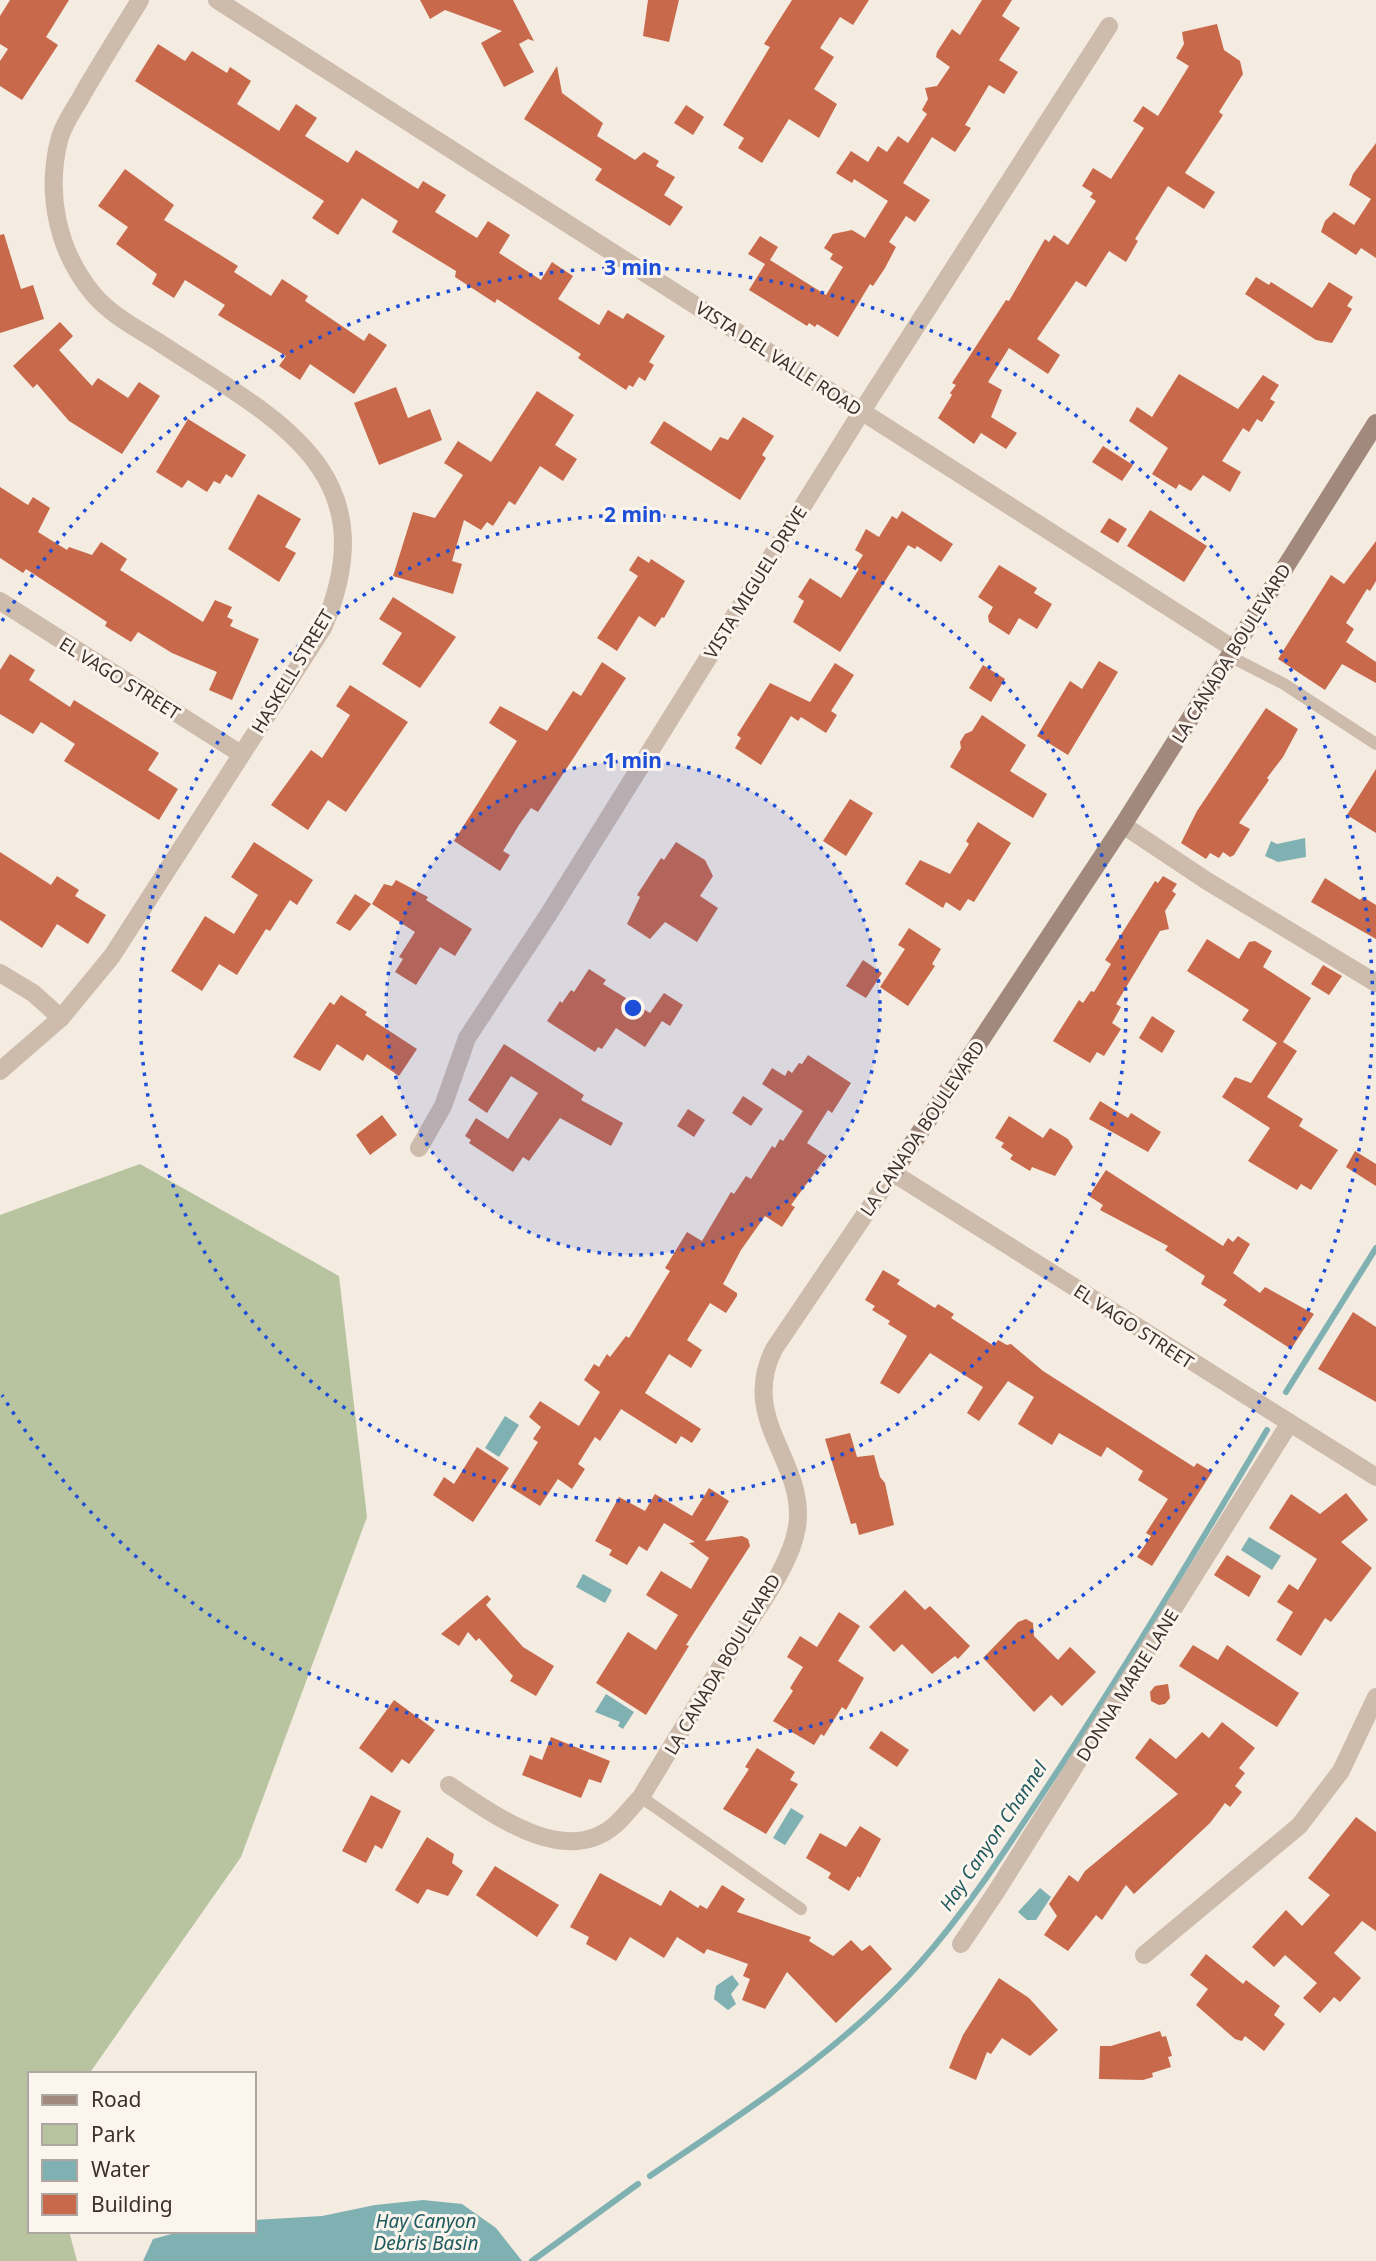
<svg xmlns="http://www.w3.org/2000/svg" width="1376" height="2261" viewBox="0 0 1376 2261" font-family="'Noto Sans',sans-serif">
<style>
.green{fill:#b8c4a0}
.water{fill:#7fb0b2}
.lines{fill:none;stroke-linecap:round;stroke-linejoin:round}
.stream{stroke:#7fb0b2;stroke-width:6}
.building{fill:#c8694b}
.lane{stroke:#cdbbac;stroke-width:12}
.street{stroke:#cdbbac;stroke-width:18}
.secondary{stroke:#a18a7d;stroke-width:18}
.ring{fill:none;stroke:#1d4ed8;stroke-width:3.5;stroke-dasharray:3.5 7}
.labels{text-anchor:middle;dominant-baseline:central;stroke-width:6;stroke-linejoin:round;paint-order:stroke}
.street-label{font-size:18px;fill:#3b302b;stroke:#fbf5ee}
.water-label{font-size:19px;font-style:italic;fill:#1f5a5e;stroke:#fbf5ee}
.centre{fill:#1d4ed8;stroke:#fbf5ee;stroke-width:3.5}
.ring-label{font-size:21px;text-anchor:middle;font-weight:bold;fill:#1d4ed8;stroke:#fbf5ee;stroke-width:6;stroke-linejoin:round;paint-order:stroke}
</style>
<rect width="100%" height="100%" fill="#f4ebe1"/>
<polygon class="green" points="140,1164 339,1276 367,1517 241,1857 89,2074 30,2074 30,2231 69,2231 77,2261 0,2261 0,1215"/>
<g class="water">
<polygon points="1305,838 1306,857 1278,862 1265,856 1271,841 1277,844"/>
<polygon points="505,1416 519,1425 499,1457 485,1448"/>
<polygon points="1249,1537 1281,1556 1272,1570 1241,1550"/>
<polygon points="583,1574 612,1590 605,1603 576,1587"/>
<polygon points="606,1694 634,1712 623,1729 618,1726 620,1722 595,1712"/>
<polygon points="791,1808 804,1816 785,1845 773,1838"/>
<polygon points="1040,1888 1051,1897 1036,1920 1027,1920 1018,1912"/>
<polygon points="732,1975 739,1984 731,1994 736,2004 728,2010 714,1999 716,1986"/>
<polygon points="423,2200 462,2204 496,2228 522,2261 143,2261 153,2239 183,2231 254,2231 254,2220 322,2216 375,2205"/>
</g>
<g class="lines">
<g class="stream">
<polyline points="1286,1392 1376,1248"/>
<path d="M650,2176C744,2112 844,2049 920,1963C973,1903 1015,1835 1059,1769C1131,1658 1200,1544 1267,1430"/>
<polyline points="532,2261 638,2184"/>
</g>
</g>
<g class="building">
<polygon points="10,0 69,0 46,37 58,45 22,100 0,86 0,61 8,49 0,44 0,16"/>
<polygon points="420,0 513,0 534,41 528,39 519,44 534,72 504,87 481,43 502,31 445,10 430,19"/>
<polygon points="648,0 679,0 669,42 643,36"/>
<polygon points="792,0 869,0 853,25 840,17 820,48 834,57 814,89 837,104 819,138 789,119 762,163 738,148 744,138 723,125 770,47 764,44"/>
<polygon points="982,0 1012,0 1002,16 1020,28 999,60 1018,72 1004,94 989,85 965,125 971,128 955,152 932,137 903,183 930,200 915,222 906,216 889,242 896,247 885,268 873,286 870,284 838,337 817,324 815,327 809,323 807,326 749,290 765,264 748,254 760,236 778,247 770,260 826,295 843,267 830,259 833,254 824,248 833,234 852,230 865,238 888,201 854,179 852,183 836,173 851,151 868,162 878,146 887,152 898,136 908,143 927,114 922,110 928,99 925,88 937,86 950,67 936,57 937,52 952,29 960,35"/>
<polygon points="1217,24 1224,50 1240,61 1243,74 1219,112 1223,115 1185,173 1215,192 1204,209 1168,186 1135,239 1138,241 1126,262 1109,251 1086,287 1076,281 1037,339 1060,355 1048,374 1009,348 988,382 1002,390 991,417 1017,433 1006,449 981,433 974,444 938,418 952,395 950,393 956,385 952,383 1006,300 1009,301 1045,239 1049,242 1054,235 1068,245 1096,201 1090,197 1093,193 1082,186 1093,168 1111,179 1144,128 1133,121 1143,106 1158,116 1189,66 1176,58 1184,44 1182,32"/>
<polygon points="158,44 185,61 192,51 227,73 230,67 251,81 237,104 279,131 296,104 317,118 305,136 348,163 356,150 418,189 423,181 446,195 435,212 477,238 488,221 510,235 499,253 541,280 552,262 573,276 558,299 599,325 608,310 623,319 627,313 665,336 649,362 654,365 645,381 639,377 633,387 629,385 626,390 578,358 581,354 497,299 495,303 455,277 456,271 392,232 398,221 362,198 338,235 312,218 324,201 135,81"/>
<polygon points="557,66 562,93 603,123 597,136 635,160 644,152 659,161 656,166 675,177 664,195 683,207 670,226 595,180 602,169 524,119"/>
<polygon points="686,105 704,117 693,135 674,123"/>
<polygon points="1376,143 1376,258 1361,248 1356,255 1321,232 1325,221 1334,212 1354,225 1371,199 1349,185 1353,174"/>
<polygon points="125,169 174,205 164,220 238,266 234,272 271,296 282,279 308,296 305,301 364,341 369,333 387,345 354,394 310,364 300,380 279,366 286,356 218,315 225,305 185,280 174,298 152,284 157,274 116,244 128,227 98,206"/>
<polygon points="4,234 21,289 33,285 44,319 0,333 0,235"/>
<polygon points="1256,277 1269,285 1271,282 1312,308 1329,282 1353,297 1347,306 1352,309 1332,343 1316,340 1245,294"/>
<polygon points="60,322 73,336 59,350 92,386 98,378 128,398 139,382 160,396 122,454 69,421 37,384 33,388 13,366"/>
<polygon points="1179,374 1238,409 1263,375 1279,385 1270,399 1275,402 1262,422 1257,419 1249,432 1243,428 1222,461 1241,472 1230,492 1203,475 1191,491 1179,484 1176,489 1152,474 1168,448 1129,421 1137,407 1152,417"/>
<polygon points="396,387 408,418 430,409 442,440 379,465 354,403"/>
<polygon points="537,391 574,415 555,445 577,459 563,481 540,466 515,505 509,501 493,526 487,522 481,530 464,520 452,561 462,564 453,594 393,576 413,512 435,518 463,475 444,463 458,441 491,462"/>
<polygon points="743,417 774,436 762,455 766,458 740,500 650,443 664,421 711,451 720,437 728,440"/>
<polygon points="188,419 246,455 232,478 226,474 220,484 214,481 207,492 188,480 182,488 156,472"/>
<polygon points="1103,446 1133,465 1122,481 1092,462"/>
<polygon points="0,487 28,505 33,497 50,508 38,532 67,550 69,547 92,555 101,542 127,559 120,570 203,622 215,600 232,607 227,617 233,620 230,626 259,639 232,700 209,690 217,672 172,653 138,632 131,642 105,626 107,622 26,569 23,573 0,558"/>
<polygon points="258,494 301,519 285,547 296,553 279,582 228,549"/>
<polygon points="1150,510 1207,546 1184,582 1127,546"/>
<polygon points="902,511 953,544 941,562 917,546 915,549 908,545 840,652 793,622 804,601 798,597 810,578 841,598 859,569 856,566 863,555 855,550 866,529 879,537 892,516 897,519"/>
<polygon points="1109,518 1127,529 1118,543 1100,532"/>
<polygon points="1376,541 1376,581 1370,591 1367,589 1346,623 1354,629 1346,642 1376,662 1376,683 1342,664 1325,690 1278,659 1331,575 1344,584"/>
<polygon points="638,556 649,563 651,559 685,581 664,618 662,617 655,627 639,616 617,651 597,638 638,576 629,570"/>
<polygon points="999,565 1037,588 1034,593 1052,604 1037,629 1019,618 1009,635 989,622 988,616 993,607 978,597"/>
<polygon points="393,597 456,637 420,688 382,664 402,633 379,619"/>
<polygon points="10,654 35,670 29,680 70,707 74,700 159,753 148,770 178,789 159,820 64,761 75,744 41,722 33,734 0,714 0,670"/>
<polygon points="1099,661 1118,672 1068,755 1037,736 1070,681 1082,689"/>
<polygon points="602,662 626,678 538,812 531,808 519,825 503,851 510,855 500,871 454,841 517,741 489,723 500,706 547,731 573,691 581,696"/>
<polygon points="835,663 854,675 831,711 837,715 826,733 801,717 798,721 791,716 761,765 735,748 741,738 737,735 770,683 810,702"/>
<polygon points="983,665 1005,679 991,702 969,688"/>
<polygon points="350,685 408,722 346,812 328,800 308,830 271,805 311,750 322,758 350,715 336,706"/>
<polygon points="1266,708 1298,729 1283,757 1267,778 1269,780 1239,823 1250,829 1234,855 1230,857 1223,852 1219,858 1210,853 1206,859 1181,843 1197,811"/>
<polygon points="982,715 1026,745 1010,771 1047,794 1033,818 950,767 961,748 960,742 965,734 972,731"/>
<polygon points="1376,769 1376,833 1347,815"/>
<polygon points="850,799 873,813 846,856 823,841"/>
<polygon points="978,822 1011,843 974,902 968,899 960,911 946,902 943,908 905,884 920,860 950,874 969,844 966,841"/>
<polygon points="254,842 313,880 297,905 290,900 270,931 266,929 237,975 219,964 202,991 171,971 205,916 234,934 258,895 231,877"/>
<polygon points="676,842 705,860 713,876 700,896 718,908 697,942 665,922 650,939 627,924 640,897 637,895 661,858 664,860"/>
<polygon points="0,852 51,885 57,876 79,890 75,896 106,915 88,944 57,924 42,948 0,920"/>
<polygon points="1163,876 1177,884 1172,891 1176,894 1165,911 1169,929 1160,931 1116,1004 1121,1007 1112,1023 1121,1029 1104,1056 1097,1052 1090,1063 1053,1041 1079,1000 1083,1003 1091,991 1094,992 1111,964 1105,960 1155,881 1158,883"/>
<polygon points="1325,878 1360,900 1363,897 1376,905 1376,939 1311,902"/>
<polygon points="396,880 428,897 426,900 472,929 455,956 440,947 416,985 395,972 403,959 399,957 415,932 372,904 384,884 392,886"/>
<polygon points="355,894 371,904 350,931 336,923"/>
<polygon points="909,928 941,949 932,964 935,966 908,1006 880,987 905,949 898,945"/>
<polygon points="1207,939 1239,959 1249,942 1255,941 1272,951 1263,967 1311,998 1283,1042 1297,1051 1267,1097 1303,1119 1299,1126 1338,1150 1311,1190 1301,1184 1297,1190 1248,1161 1270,1128 1222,1097 1235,1077 1251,1083 1277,1043 1242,1020 1249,1010 1187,971"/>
<polygon points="863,960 882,973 866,998 846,986"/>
<polygon points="1323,965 1342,976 1329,995 1311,984"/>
<polygon points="589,969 606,980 603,984 650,1013 664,993 683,1005 670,1026 662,1021 645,1047 616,1028 602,1049 598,1047 595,1052 547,1021 560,1001 562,1003 571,990 574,992"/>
<polygon points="341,995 367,1012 365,1015 417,1049 399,1076 367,1054 363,1061 337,1044 320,1071 293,1057 330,1002 334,1005"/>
<polygon points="1152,1016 1175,1031 1162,1053 1139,1038"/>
<polygon points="504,1044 584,1095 581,1100 623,1123 611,1146 560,1118 529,1161 523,1157 513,1172 469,1143 471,1140 465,1136 476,1118 508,1139 538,1093 511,1076 487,1113 468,1100"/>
<polygon points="808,1055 851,1083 832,1113 828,1110 807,1143 827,1156 791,1205 795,1207 782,1227 765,1216 741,1250 723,1284 737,1293 737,1296 726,1313 710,1303 687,1340 702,1350 691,1368 669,1354 645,1393 701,1429 692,1443 681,1436 676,1444 621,1409 600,1441 595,1437 578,1464 585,1469 572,1489 558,1479 540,1506 510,1487 538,1442 533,1439 541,1427 529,1417 540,1401 579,1426 600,1392 584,1380 594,1364 599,1367 607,1354 610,1357 626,1336 629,1338 670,1271 665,1268 687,1232 702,1241 731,1192 734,1194 746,1176 751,1179 772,1146 775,1148 780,1139 783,1141 803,1111 762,1084 772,1068 785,1076 788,1070 792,1073 799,1063 802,1064"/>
<polygon points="743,1096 763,1109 751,1126 732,1113"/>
<polygon points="1100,1101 1128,1118 1131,1113 1161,1132 1148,1152 1089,1119"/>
<polygon points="688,1109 705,1120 694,1137 677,1126"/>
<polygon points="382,1115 397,1135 370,1155 356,1135"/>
<polygon points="1009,1116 1043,1138 1050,1128 1068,1139 1073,1147 1055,1176 1032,1167 1030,1171 1010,1159 1013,1155 1001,1147 1004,1143 995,1138"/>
<polygon points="1355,1151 1376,1164 1376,1186 1346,1167"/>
<polygon points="1106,1170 1223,1246 1228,1238 1233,1242 1238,1236 1250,1244 1233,1273 1260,1293 1265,1287 1314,1314 1291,1349 1223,1305 1227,1300 1201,1284 1205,1276 1165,1250 1168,1246 1100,1210 1103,1205 1089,1196"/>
<polygon points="883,1270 900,1280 897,1284 935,1308 938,1304 954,1314 951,1318 994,1346 998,1340 1007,1345 1011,1344 1043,1371 1194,1467 1197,1463 1212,1472 1152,1566 1137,1557 1151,1536 1146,1533 1168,1499 1138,1480 1143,1471 1107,1447 1101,1457 1059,1433 1052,1445 1018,1424 1034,1397 1008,1381 979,1421 967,1413 983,1387 930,1353 899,1394 880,1383 907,1336 888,1324 890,1321 872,1310 875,1306 865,1300"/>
<polygon points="1353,1312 1376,1327 1376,1402 1318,1369"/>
<polygon points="850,1433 857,1457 874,1455 880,1477 885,1483 894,1525 859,1535 856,1523 851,1524 825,1439"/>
<polygon points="477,1447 509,1468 473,1522 433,1495 444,1477 454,1484"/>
<polygon points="709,1488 729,1501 705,1541 742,1536 748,1539 750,1546 686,1645 689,1646 646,1715 596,1683 628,1632 656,1650 678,1615 646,1595 661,1571 691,1589 709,1558 689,1543 695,1542 664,1523 647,1551 639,1546 627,1565 609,1555 612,1550 595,1541 619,1497 645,1511 655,1494 692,1516"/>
<polygon points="1346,1493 1368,1520 1341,1542 1372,1568 1331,1622 1325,1618 1301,1656 1276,1640 1293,1612 1277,1602 1289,1584 1298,1590 1317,1559 1269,1528 1291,1494 1320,1514"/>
<polygon points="1227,1555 1261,1576 1249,1597 1214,1575"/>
<polygon points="905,1590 925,1610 930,1606 970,1646 958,1659 955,1656 932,1674 902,1644 894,1652 869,1627"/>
<polygon points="487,1595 491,1599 486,1605 523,1647 554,1666 536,1696 510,1681 513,1676 479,1638 476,1641 468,1632 459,1646 441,1634"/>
<polygon points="839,1612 860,1626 838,1661 864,1678 846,1710 842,1707 824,1736 821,1734 814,1745 773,1721 793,1691 790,1688 803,1667 787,1657 800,1636 817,1647"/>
<polygon points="1026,1619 1033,1623 1034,1636 1058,1660 1070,1647 1096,1672 1062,1706 1051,1695 1034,1712 983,1658 1018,1622"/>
<polygon points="1193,1645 1218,1660 1227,1645 1299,1693 1277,1727 1179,1666"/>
<polygon points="1168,1684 1170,1698 1165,1704 1159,1705 1151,1701 1150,1692 1155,1686"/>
<polygon points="394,1700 435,1730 409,1764 402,1759 392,1773 359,1748"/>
<polygon points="1222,1722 1255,1748 1239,1768 1245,1773 1235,1786 1242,1792 1230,1807 1225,1803 1210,1823 1134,1894 1126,1885 1102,1920 1096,1915 1068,1951 1044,1935 1057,1916 1049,1904 1069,1875 1078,1882 1085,1871 1178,1794 1135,1758 1150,1738 1176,1759 1202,1732 1209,1738"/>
<polygon points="881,1731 909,1750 897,1767 869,1748"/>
<polygon points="551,1737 610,1761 601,1783 589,1779 581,1798 522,1775 530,1755 542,1760"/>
<polygon points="757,1748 795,1772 790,1780 798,1784 766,1834 723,1809 749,1769 745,1767"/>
<polygon points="371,1795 401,1811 382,1849 375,1845 366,1863 342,1851"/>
<polygon points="1356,1817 1376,1832 1376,1931 1362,1921 1334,1953 1361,1978 1340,2002 1334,1997 1320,2013 1303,1998 1317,1983 1285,1955 1274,1967 1252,1947 1286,1910 1302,1926 1330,1895 1308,1878"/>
<polygon points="860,1826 881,1839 860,1878 858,1876 849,1891 828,1878 831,1873 806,1858 820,1833 846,1847"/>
<polygon points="427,1837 454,1854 452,1863 463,1871 448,1896 427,1889 418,1904 395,1890"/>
<polygon points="495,1866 559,1905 537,1937 476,1895"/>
<polygon points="600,1873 661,1906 670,1890 698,1908 700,1905 707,1909 722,1885 745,1899 737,1912 811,1937 809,1941 833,1956 851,1940 862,1951 870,1945 892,1969 836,2023 787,1972 765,2009 742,2000 750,1979 743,1976 748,1964 707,1949 704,1954 677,1937 664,1958 630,1937 616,1961 586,1944 589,1937 570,1927"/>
<polygon points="1206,1954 1243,1984 1246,1980 1280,2006 1274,2015 1285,2024 1264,2051 1245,2036 1242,2041 1235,2039 1196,2005 1208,1989 1190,1975"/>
<polygon points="999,1978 1029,1998 1058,2030 1030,2056 1002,2038 991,2054 987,2052 976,2080 949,2068 963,2035"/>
<polygon points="1160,2031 1162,2037 1166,2036 1172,2056 1168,2057 1171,2067 1152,2073 1153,2077 1143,2080 1099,2079 1100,2046 1111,2046"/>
</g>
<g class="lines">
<g class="lane">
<polyline points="1229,656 1284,684 1376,744"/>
<polyline points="641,1797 801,1909"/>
</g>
<g class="street">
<polyline points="217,0 1234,649"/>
<polyline points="0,601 241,754"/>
<polyline points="1123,825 1207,881 1376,983"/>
<polyline points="0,973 33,993 61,1018"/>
<path d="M0,1071L61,1018L112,956L323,628C390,471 276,419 163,345C140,330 112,316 94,295C57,251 45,192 60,137C64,124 73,111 80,99C99,65 120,33 140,0"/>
<polyline points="419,1148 443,1106 467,1038 548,915 862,411 1109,26"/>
<path d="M449,1785C492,1813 564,1869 615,1825C624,1817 632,1806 641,1797C673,1744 705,1691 738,1639C758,1607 791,1565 797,1527C807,1461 738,1421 774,1349L893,1173L1376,1477"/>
<polyline points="961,1944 996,1892 1289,1424"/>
<polyline points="1144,1955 1299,1826 1341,1771 1376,1697"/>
</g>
<polyline class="secondary" points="893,1173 1123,825 1376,423"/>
</g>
<circle cx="633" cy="1008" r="247" fill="#1d4ed8" fill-opacity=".12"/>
<g class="ring">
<circle cx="633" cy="1008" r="247"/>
<circle cx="633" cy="1008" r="493"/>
<path d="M2 621A740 740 0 1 1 2 1395"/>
</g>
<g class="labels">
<g class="street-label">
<text transform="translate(779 358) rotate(33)">VISTA DEL VALLE ROAD</text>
<text transform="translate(755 582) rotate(-58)">VISTA MIGUEL DRIVE</text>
<text transform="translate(1231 653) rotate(-58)">LA CANADA BOULEVARD</text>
<text transform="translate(292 671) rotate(-59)">HASKELL STREET</text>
<text transform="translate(120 678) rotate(32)">EL VAGO STREET</text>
<text transform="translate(922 1128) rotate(-56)">LA CANADA BOULEVARD</text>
<text transform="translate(1134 1326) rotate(33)">EL VAGO STREET</text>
<text transform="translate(722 1664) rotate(-59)">LA CANADA BOULEVARD</text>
<text transform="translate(1127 1685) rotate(-58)">DONNA MARIE LANE</text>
</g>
<g class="water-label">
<text transform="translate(993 1836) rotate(-56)">Hay Canyon Channel</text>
<text x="426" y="2221">Hay Canyon<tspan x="426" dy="22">Debris Basin</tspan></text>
</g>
</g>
<circle cx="633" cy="1008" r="10" class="centre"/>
<g class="ring-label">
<text x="633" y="275">3 min</text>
<text x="633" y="522">2 min</text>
<text x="633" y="768">1 min</text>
</g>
<rect x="28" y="2072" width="228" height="161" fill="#fbf5ee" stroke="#aea6a0" stroke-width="2"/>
<rect x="42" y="2095" width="35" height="10" fill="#a18a7d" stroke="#aea6a0" stroke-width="2"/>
<text x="91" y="2107" font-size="21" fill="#3b302b">Road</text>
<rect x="42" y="2124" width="35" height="21" fill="#b8c4a0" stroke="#aea6a0" stroke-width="2"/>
<text x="91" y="2142" font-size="21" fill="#3b302b">Park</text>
<rect x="42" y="2160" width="35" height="21" fill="#7fb0b2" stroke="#aea6a0" stroke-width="2"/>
<text x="91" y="2177" font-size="21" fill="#3b302b">Water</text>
<rect x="42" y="2194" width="35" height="21" fill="#c8694b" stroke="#aea6a0" stroke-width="2"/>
<text x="91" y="2212" font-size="21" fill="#3b302b">Building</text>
</svg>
